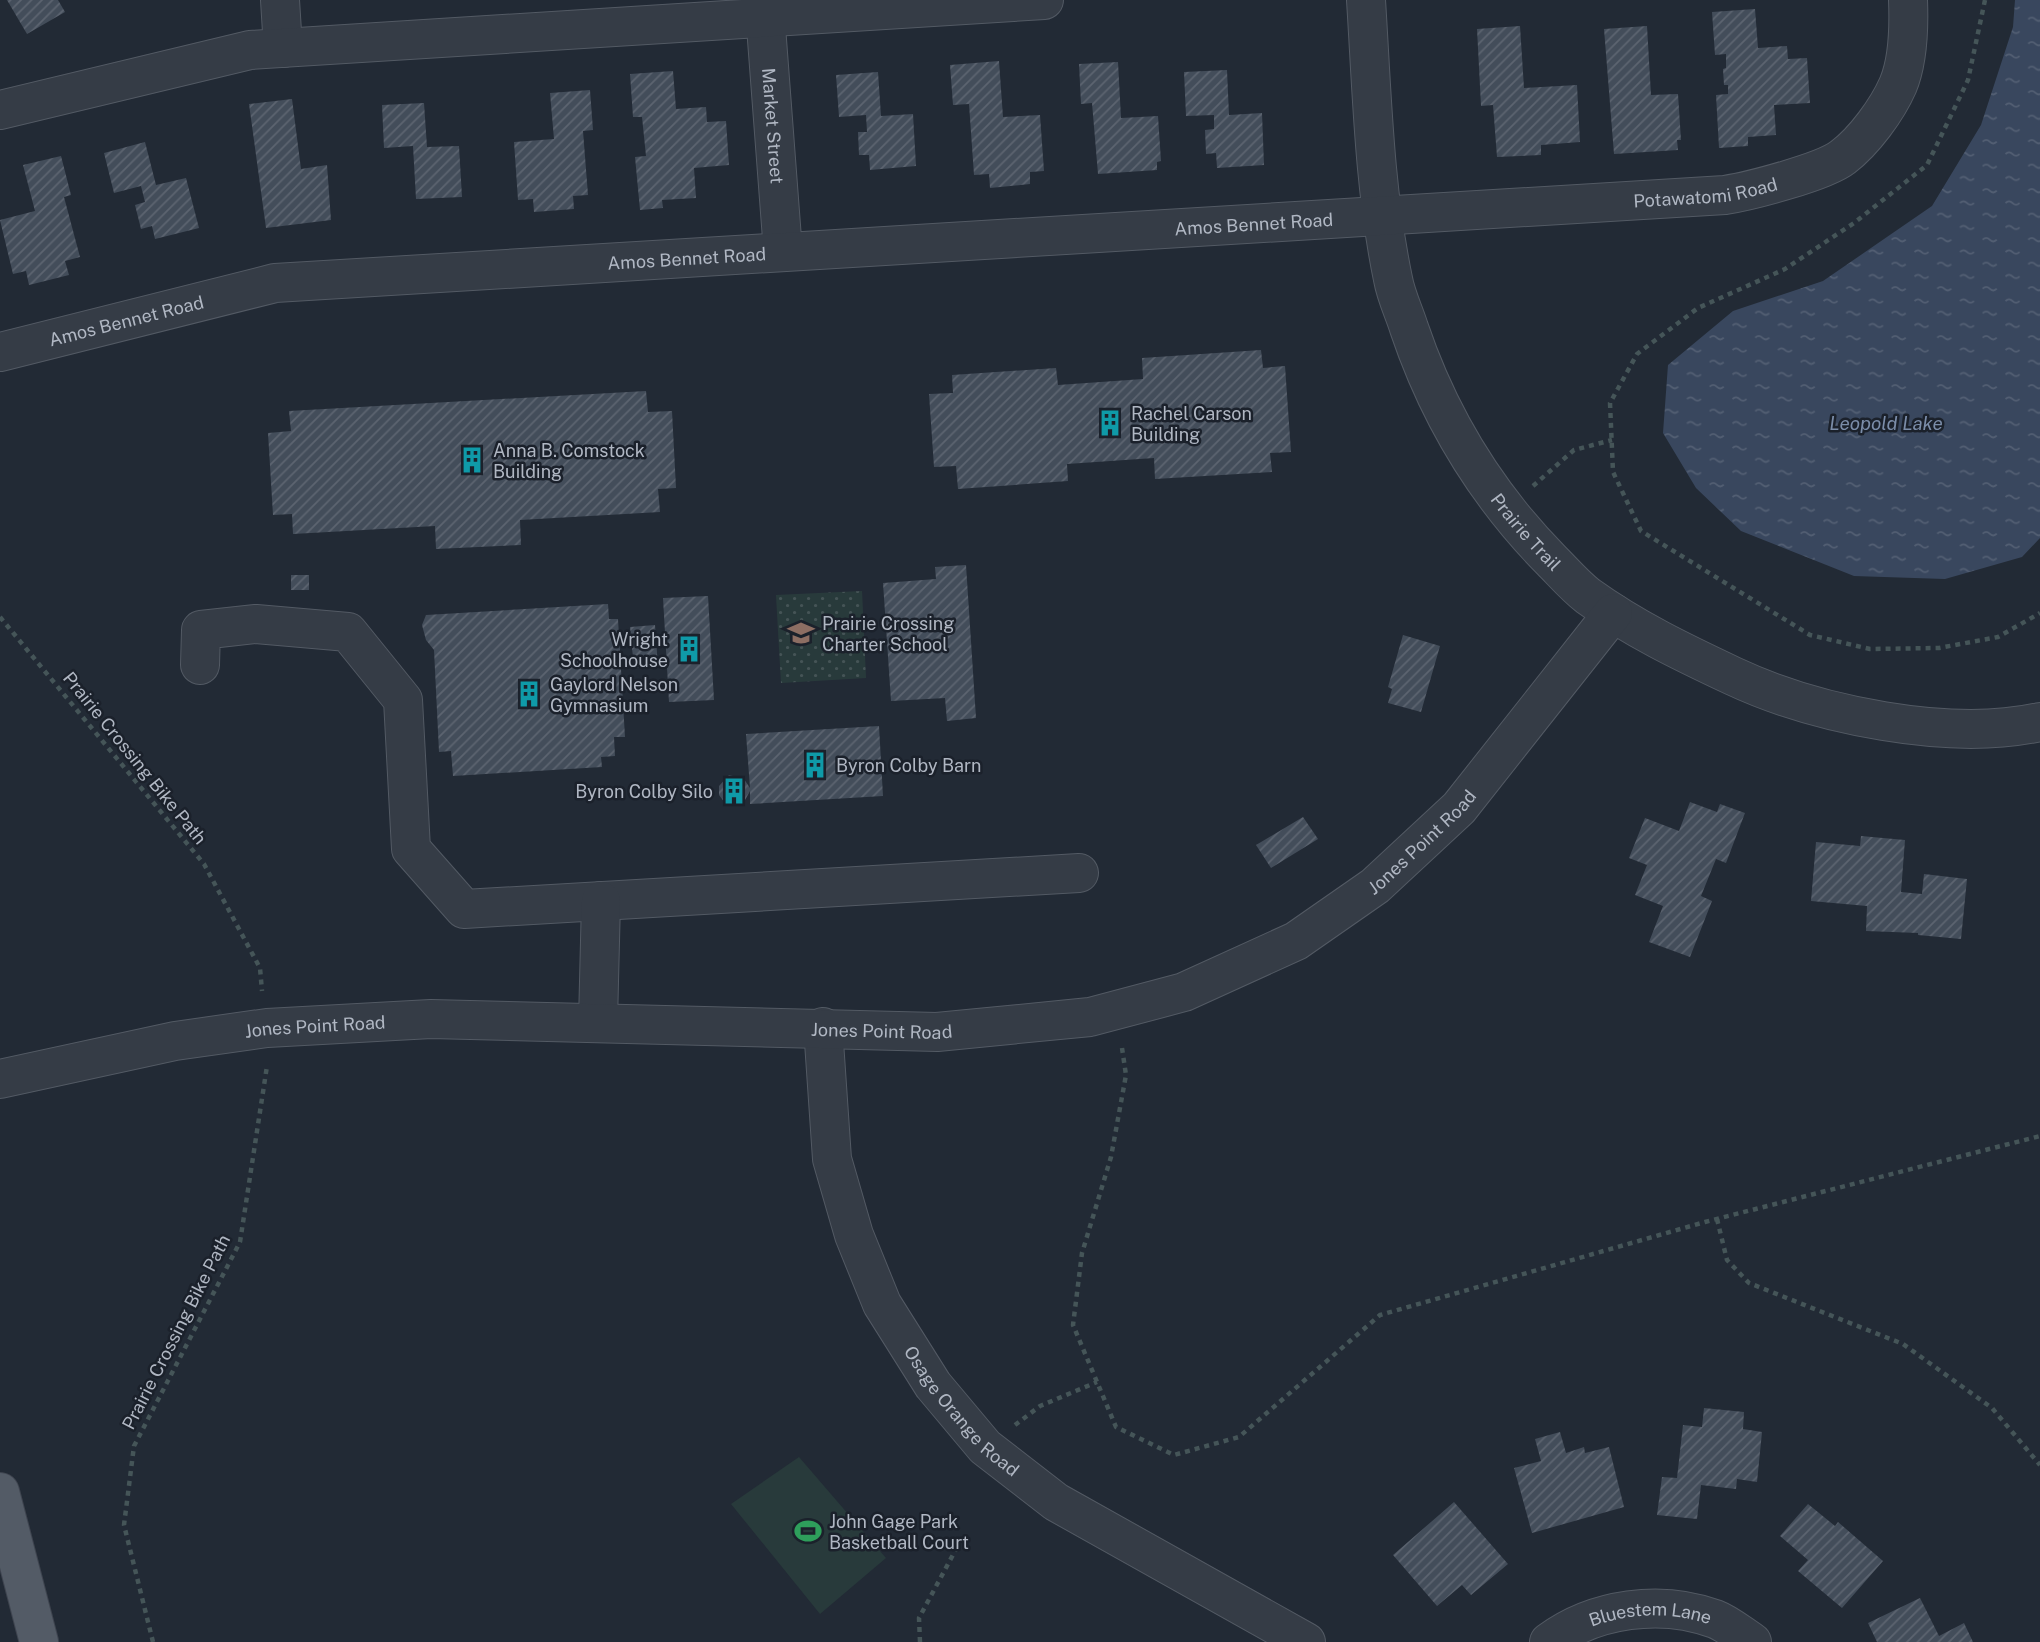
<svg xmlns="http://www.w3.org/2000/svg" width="2040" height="1642" viewBox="0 0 2040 1642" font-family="'Public Sans',sans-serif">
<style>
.grass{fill:url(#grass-dots)}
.pitch{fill:#283a3b}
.water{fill:url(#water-ripples)}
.building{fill:url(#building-hatch)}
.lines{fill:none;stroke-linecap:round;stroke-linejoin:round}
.minor-casing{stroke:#535a64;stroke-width:40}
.major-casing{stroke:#3f4550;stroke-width:40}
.path{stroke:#455558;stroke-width:4.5;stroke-dasharray:5 5;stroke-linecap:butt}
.minor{stroke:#353c46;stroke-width:38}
.major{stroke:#535b66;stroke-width:38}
.labels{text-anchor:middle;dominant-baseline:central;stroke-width:5;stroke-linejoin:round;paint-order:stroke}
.street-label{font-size:18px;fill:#b0b7c3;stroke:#1b212b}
.poi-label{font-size:18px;fill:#b0b7c3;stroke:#1b212b;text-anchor:start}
.water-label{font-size:19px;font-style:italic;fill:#7b8da9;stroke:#1b212b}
</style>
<defs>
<pattern id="grass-dots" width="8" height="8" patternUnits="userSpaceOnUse" patternTransform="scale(1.75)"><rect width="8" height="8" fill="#283a3b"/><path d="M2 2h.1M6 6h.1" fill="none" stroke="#455456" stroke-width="1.8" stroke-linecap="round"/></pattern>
<pattern id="water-ripples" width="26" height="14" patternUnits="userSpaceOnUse" patternTransform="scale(1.75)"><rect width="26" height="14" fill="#39475e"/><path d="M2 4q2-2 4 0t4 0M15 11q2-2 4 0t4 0" fill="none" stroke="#535f73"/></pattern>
<pattern id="building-hatch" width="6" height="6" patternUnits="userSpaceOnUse" patternTransform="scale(1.75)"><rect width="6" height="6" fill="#434d5a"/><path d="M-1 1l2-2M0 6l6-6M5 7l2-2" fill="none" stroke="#5c6470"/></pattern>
</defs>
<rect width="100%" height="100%" fill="#222a35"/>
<polygon class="grass" points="862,591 866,678 781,683 776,595"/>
<polygon class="pitch" points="799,1457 886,1558 820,1614 731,1504"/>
<polygon class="water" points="2015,0 2040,0 2040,538 2022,557 1945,579 1854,576 1741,531 1696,488 1663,433 1668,365 1733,311 1823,281 1932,206 1981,125 2013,27"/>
<g class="building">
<polygon points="7,0 58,0 65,12 27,34"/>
<polygon points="1755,9 1758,48 1787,46 1788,59 1807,58 1810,103 1774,105 1776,135 1748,137 1748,146 1719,148 1716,95 1728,94 1728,85 1724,85 1723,69 1726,68 1726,54 1715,55 1712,12"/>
<polygon points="1520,26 1524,88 1577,85 1580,142 1541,145 1541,155 1497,157 1493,105 1481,106 1477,29"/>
<polygon points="1647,26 1651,95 1678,94 1681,140 1677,140 1678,150 1614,154 1604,29"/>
<polygon points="999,61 1003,117 1040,115 1044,171 1030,172 1030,184 990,188 989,174 974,175 969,104 953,105 950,65"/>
<polygon points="1118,62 1121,118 1158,116 1161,161 1157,162 1157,170 1098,174 1092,103 1081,104 1079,64"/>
<polygon points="1227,70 1229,115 1262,113 1264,165 1217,168 1216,153 1206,154 1205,130 1214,129 1214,115 1186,116 1184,72"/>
<polygon points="673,71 676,109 706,107 707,122 726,121 729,165 694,168 696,198 662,200 663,208 640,210 635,157 646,156 642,117 633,117 630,74"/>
<polygon points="878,72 881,116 913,114 916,166 870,170 869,155 859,155 858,132 867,132 866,115 839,117 836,75"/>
<polygon points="590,90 593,130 583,131 588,195 573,196 574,209 534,212 533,199 518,200 514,142 554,139 550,93"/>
<polygon points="292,99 301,169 327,165 331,220 266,228 249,104"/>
<polygon points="424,103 427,147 459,146 462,197 416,199 413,146 384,148 382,105"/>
<polygon points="145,142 156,185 186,178 199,228 155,239 152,226 141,229 135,205 145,202 141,186 114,193 104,153"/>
<polygon points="61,156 71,195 64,197 80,257 65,261 69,275 29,285 26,271 13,274 0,220 35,211 23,165"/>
<polygon points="1261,350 1263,368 1285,366 1291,452 1270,453 1272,472 1155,479 1154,458 1067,464 1068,481 958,489 956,466 934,467 929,394 953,393 952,375 1056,368 1058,385 1143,379 1142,358"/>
<polygon points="646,391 648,412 672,411 676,488 658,489 660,512 520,520 521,545 436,549 435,526 293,534 292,514 273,515 268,433 291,431 289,411"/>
<polygon points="966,565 976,718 947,721 945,698 891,701 883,583 936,579 935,567"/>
<rect x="291" y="575" width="18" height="15"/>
<polygon points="708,596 714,700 669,702 663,598"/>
<polygon points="608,604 609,619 618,619 625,737 614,737 615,756 601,757 602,767 453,776 451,751 439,752 434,650 426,640 422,625 426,615"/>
<polygon points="655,625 658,667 634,668 630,627"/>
<polygon points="1403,635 1440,646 1421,712 1388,703 1392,689 1388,687"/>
<polygon points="879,726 883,796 750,804 750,791 744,802 734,806 725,803 719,795 719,786 729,775 744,779 750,788 746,734"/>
<polygon points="1690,802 1717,812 1720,804 1745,813 1726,863 1716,859 1701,896 1712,901 1690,957 1649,942 1663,906 1635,895 1647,865 1629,858 1645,818 1679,831"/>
<polygon points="1303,817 1318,839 1271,868 1256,845"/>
<polygon points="1861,836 1905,840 1901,892 1922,894 1924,874 1967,879 1961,939 1918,935 1918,933 1866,931 1867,906 1811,901 1816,842 1860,846"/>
<polygon points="1704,1408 1744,1412 1743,1429 1762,1432 1757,1482 1737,1479 1736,1489 1701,1485 1697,1519 1657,1515 1662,1477 1677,1478 1683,1425 1702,1427"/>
<polygon points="1560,1432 1566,1453 1584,1447 1585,1453 1609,1447 1624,1507 1532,1533 1514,1468 1541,1461 1535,1439"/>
<polygon points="1454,1502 1508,1564 1471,1595 1462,1585 1437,1606 1393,1555"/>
<polygon points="1808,1504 1835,1526 1838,1522 1883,1561 1842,1608 1798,1571 1808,1560 1780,1536"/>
<polygon points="1920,1598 1939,1636 1964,1623 1973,1642 1877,1642 1868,1623"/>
</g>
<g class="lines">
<g class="minor-casing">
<g id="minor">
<polyline points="280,0 283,48"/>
<path id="s1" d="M764,0L783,252"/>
<path id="s2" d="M1366,0C1372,93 1374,188 1393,279C1396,296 1404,312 1409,328C1439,417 1485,493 1551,560C1563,572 1575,586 1588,596C1634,629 1682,652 1733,676C1816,715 1950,742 2040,722"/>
<polyline points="0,110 250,50 1044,0"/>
<path id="s3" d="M0,352L275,283L1725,195C1750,191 1824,172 1843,157C1864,141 1887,110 1898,85C1908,61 1909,25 1908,0"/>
<polyline points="200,665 201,630 256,624 348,632 403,700 411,849 464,909 1079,873"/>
<polyline points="598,1022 601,901"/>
<path id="s4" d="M823,1027L832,1159L854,1235L882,1304L933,1385L985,1447L1056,1502L1306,1642"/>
<path id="s5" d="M0,1079L175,1041L267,1028L431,1019L937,1032L1090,1017L1184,992L1296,941L1375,886L1459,808L1613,613"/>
<path id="s6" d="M1549,1642C1595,1608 1661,1599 1715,1619C1728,1624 1741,1635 1752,1642"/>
</g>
</g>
<g class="major-casing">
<polyline id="major" points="0,1492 39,1642"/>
</g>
<g class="path">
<polyline points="1985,0 1968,80 1927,165 1854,223 1785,269 1698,308 1637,354 1610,403 1613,472 1641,531 1810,635 1870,649 1939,648 1998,637 2040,613"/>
<polyline points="1533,486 1574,450 1612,440"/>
<polyline points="0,617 204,864 260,968 262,991"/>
<polyline points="1122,1048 1126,1075 1111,1157 1082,1253 1073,1325 1116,1427 1174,1455 1239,1437 1380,1315 1705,1222 2040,1136"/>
<polyline points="1717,1219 1727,1260 1749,1283 1903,1344 1992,1408 2040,1465"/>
<polyline points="1015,1425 1040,1406 1097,1382"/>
<polyline points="153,1642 124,1525 134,1446 240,1242 267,1066"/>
<polyline points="920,1642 919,1618 962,1538"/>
</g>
<use href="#minor" class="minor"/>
<use href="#major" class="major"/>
</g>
<defs>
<g id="building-bare" transform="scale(2.1)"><path d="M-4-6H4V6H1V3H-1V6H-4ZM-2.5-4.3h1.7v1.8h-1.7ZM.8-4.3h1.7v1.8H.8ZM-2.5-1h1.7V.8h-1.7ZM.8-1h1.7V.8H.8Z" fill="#0f9aa8" stroke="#1b212b" stroke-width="2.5" paint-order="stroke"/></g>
<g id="school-bare" transform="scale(2.1)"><path d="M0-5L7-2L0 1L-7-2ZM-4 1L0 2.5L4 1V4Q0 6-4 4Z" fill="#8d6e63" stroke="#1b212b" stroke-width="2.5" paint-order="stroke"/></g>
<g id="stadium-bare" transform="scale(2.1)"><path d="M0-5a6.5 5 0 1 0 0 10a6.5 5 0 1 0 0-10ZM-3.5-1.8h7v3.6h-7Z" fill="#2e9e5b" stroke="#1b212b" stroke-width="2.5" paint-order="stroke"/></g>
</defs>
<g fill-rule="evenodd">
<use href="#building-bare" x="1110" y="423"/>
<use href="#building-bare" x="472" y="460"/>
<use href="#school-bare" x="801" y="633"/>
<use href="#building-bare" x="689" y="649"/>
<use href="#building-bare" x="529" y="694"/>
<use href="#building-bare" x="815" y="765"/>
<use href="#building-bare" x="734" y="791"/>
<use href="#stadium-bare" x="808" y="1531"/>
</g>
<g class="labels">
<g class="street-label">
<text stroke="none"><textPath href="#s1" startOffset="126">Market Street</textPath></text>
<text stroke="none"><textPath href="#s3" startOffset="1717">Potawatomi Road</textPath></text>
<text stroke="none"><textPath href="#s3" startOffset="1264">Amos Bennet Road</textPath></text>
<text stroke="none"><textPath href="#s3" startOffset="696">Amos Bennet Road</textPath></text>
<text stroke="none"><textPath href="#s3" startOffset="130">Amos Bennet Road</textPath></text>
<text stroke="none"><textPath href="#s2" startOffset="569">Prairie Trail</textPath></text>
<text transform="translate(135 758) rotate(51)">Prairie Crossing Bike Path</text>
<text stroke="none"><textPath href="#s5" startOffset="1477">Jones Point Road</textPath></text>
<text stroke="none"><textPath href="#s5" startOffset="320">Jones Point Road</textPath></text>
<text stroke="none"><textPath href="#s5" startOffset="887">Jones Point Road</textPath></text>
<text transform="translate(176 1332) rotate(-63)">Prairie Crossing Bike Path</text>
<text stroke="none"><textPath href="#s4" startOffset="420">Osage Orange Road</textPath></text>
<text stroke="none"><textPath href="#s6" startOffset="108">Bluestem Lane</textPath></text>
</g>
<g class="poi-label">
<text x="1131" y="413">Rachel Carson<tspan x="1131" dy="21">Building</tspan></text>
<text x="493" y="450">Anna B. Comstock<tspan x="493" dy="21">Building</tspan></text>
<text x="822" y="623">Prairie Crossing<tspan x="822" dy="21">Charter School</tspan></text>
<text x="668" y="639" text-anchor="end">Wright<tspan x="668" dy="21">Schoolhouse</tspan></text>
<text x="550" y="684">Gaylord Nelson<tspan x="550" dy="21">Gymnasium</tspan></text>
<text x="836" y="765">Byron Colby Barn</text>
<text x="713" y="791" text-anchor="end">Byron Colby Silo</text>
<text x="829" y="1521">John Gage Park<tspan x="829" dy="21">Basketball Court</tspan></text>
</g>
<g class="water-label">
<text x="1886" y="423">Leopold Lake</text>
</g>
</g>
</svg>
